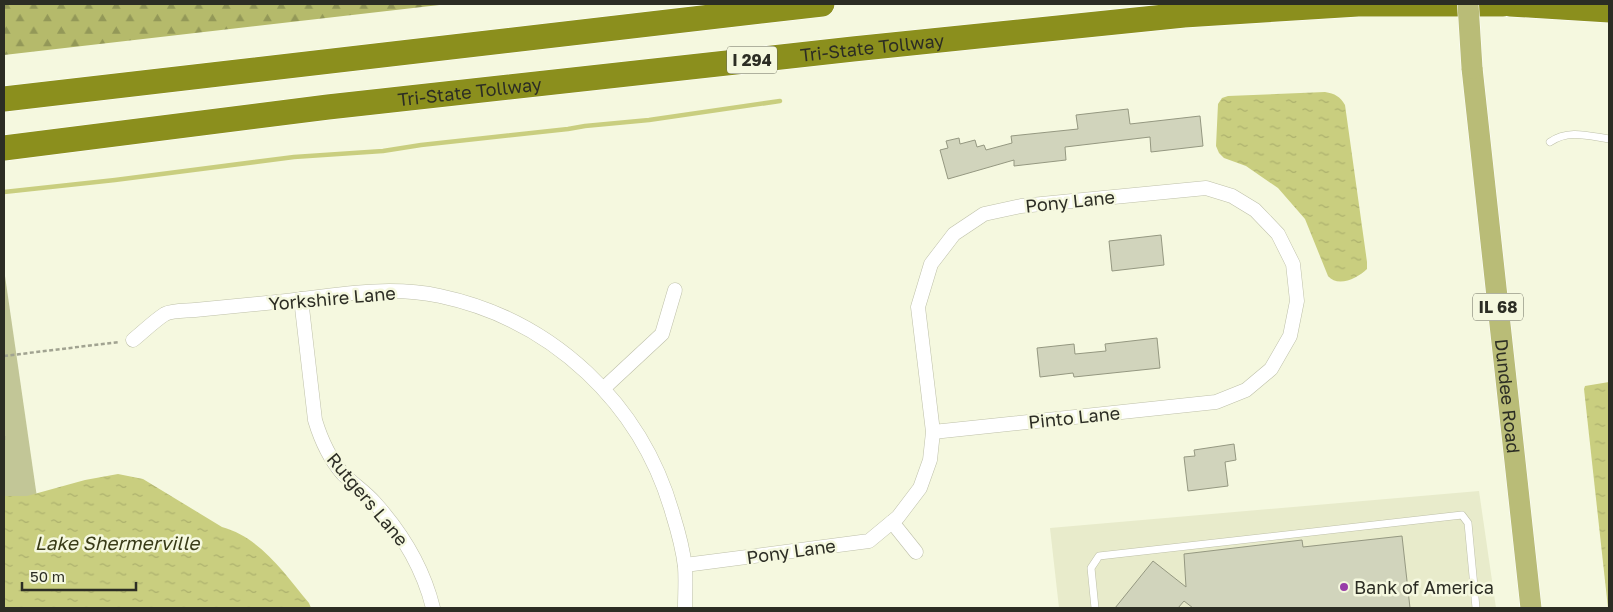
<svg xmlns="http://www.w3.org/2000/svg" width="1613" height="612" viewBox="0 0 1613 612" font-family="'Golos Text',sans-serif">
<style>
.built{fill:#e8ebcb}
.green{fill:#c2c697}
.forest{fill:url(#forest-firs)}
.water{fill:url(#water-ripples)}
.lines{fill:none;stroke-linecap:round;stroke-linejoin:round}
.stream{stroke:#c9ce7f;stroke-width:4.5}
.building{fill:#d1d4bc;stroke:#959881}
.service-casing{stroke:#bec0a9;stroke-width:8}
.minor-casing{stroke:#bec0a9;stroke-width:15}
.primary-casing{stroke:#fff;stroke-width:22}
.motorway-casing{stroke:#fff;stroke-width:26}
.path{stroke:#a1a391;stroke-width:2.5;stroke-dasharray:4 2.5;stroke-linecap:butt}
.service{stroke:#fff;stroke-width:7}
.minor{stroke:#fff;stroke-width:14}
.primary{stroke:#b9bc77;stroke-width:21}
.motorway{stroke:#8b8f1d;stroke-width:25}
.primary-bridge-casing{stroke:#fff;stroke-width:22;stroke-linecap:butt}
.primary-bridge{stroke:#b9bc77;stroke-width:21}
.poi-dot{fill:#983da8;stroke:#f5f8df;stroke-width:2}
.labels{text-anchor:middle;dominant-baseline:central;stroke-width:5;stroke-linejoin:round;paint-order:stroke}
.shield{fill:#f5f8df;stroke:#686a5c;stroke-width:1}
.shield-label{font-size:16px;font-weight:bold;fill:#2c2d24}
.street-label{font-size:18px;fill:#2c2d24;stroke:#f5f8df}
.poi-label{font-size:18px;fill:#2c2d24;stroke:#f5f8df;text-anchor:start}
.water-label{font-size:19px;font-style:italic;fill:#393b18;stroke:#f5f8df}
</style>
<defs>
<pattern id="forest-firs" width="22" height="20" patternUnits="userSpaceOnUse" patternTransform="scale(1.25)"><rect width="22" height="20" fill="#b5ba6b"/><path d="M5 1l3.5 6h-7zM16 11l3.5 6h-7z" fill="#939858"/></pattern>
<pattern id="water-ripples" width="26" height="14" patternUnits="userSpaceOnUse" patternTransform="scale(1.25)"><rect width="26" height="14" fill="#c9ce7f"/><path d="M2 4q2-2 4 0t4 0M15 11q2-2 4 0t4 0" fill="none" stroke="#adb16e"/></pattern>
</defs>
<rect width="100%" height="100%" fill="#f5f8df"/>
<polygon class="built" points="1479,491 1496,608 1059,608 1050,528"/>
<polygon class="green" points="4,269 53,608 4,608"/>
<polygon class="forest" points="4,4 448,4 4,55"/>
<g class="water">
<path d="M1325,92C1335,94 1340,96 1345,105L1367,262V269C1358,278 1338,288 1328,276L1305,219L1278,188L1246,166L1224,158L1219,153L1216,146L1218,104L1222,98L1228,96Z"/>
<polygon points="1609,382 1609,608 1608,608 1584,389 1585,386"/>
<path d="M118,474L143,479L222,527C261,538 284,573 309,603L311,608H4V496H27L85,480Z"/>
</g>
<g class="lines">
<polyline class="stream" points="4,192 115,180 294,157 383,151 421,145 568,129 585,126 649,120 780,101"/>
</g>
<g class="building">
<polygon points="1128,109 1130,124 1200,116 1203,146 1151,152 1150,137 1065,147 1066,160 1014,166 1014,160 948,179 940,150 948,148 946,141 959,138 960,144 975,140 977,147 984,145 986,150 1012,143 1011,136 1078,129 1076,115"/>
<polygon points="1161,235 1164,265 1112,271 1109,241"/>
<polygon points="1157,338 1160,368 1074,377 1073,373 1040,377 1037,348 1074,344 1075,354 1106,351 1105,344"/>
<polygon points="1234,444 1236,460 1225,462 1228,486 1188,491 1184,457 1195,456 1194,450"/>
<polygon points="1402,536 1410,608 1193,608 1184,601 1178,608 1115,608 1153,561 1186,587 1184,554 1302,540 1303,547"/>
</g>
<g class="lines">
<g class="service-casing">
<g id="service">
<path d="M1550,142C1568,129 1589,136 1609,139"/>
<polyline points="1095,608 1091,568 1099,556 1462,515 1468,523 1476,608"/>
</g>
</g>
<g class="minor-casing">
<g id="minor">
<path d="M301,299L315,420C321,440 329,458 343,474C353,484 365,492 374,502C402,533 423,567 433,608"/>
<path d="M133,340C143,332 154,321 165,314C173,310 187,311 195,310C225,307 255,304 286,301C337,295 388,285 440,296C553,320 642,404 673,515C678,531 683,550 685,567C686,580 685,594 685,608"/>
<polyline points="604,388 662,334 675,290"/>
<polyline points="892,522 916,552"/>
<polyline points="685,565 869,541 898,517 920,488 930,460 933,432 918,307 931,264 954,234 984,214 1021,206 1206,188 1232,196 1255,210 1278,234 1293,264 1297,301 1290,336 1271,369 1246,390 1216,402 933,432"/>
</g>
</g>
<g class="primary-casing">
<g id="primary">
<path id="s1" d="M1472,68L1531,608"/>
</g>
</g>
<g class="motorway-casing">
<g id="motorway">
<polyline points="1510,4 1609,10"/>
<polyline points="4,99 822,4"/>
<path id="s2" d="M4,148L328,107L853,49L1184,15L1358,4H1503"/>
</g>
</g>
<g class="path">
<polyline points="4,356 119,342"/>
<polyline points="4,436 4,440"/>
</g>
<use href="#service" class="service"/>
<use href="#minor" class="minor"/>
<use href="#primary" class="primary"/>
<use href="#motorway" class="motorway"/>
<g class="primary-bridge-casing">
<polyline id="primary-bridge" points="1468,4 1472,68"/>
</g>
<use href="#primary-bridge" class="primary-bridge"/>
</g>
<circle class="poi-dot" cx="1344" cy="587" r="5"/>
<g class="labels">
<g class="shield">
<rect x="727" y="46.5" width="50" height="27" rx="4"/>
<rect x="1473" y="293.5" width="50" height="27" rx="4"/>
</g>
<g class="shield-label">
<text x="752" y="60">I 294</text>
<text x="1498" y="307">IL 68</text>
</g>
<g class="street-label">
<text stroke="none"><textPath href="#s2" startOffset="874">Tri-State Tollway</textPath></text>
<text stroke="none"><textPath href="#s2" startOffset="469">Tri-State Tollway</textPath></text>
<text transform="translate(1070 201) rotate(-6)">Pony Lane</text>
<text transform="translate(332 298) rotate(-5)">Yorkshire Lane</text>
<text stroke="none"><textPath href="#s1" startOffset="330">Dundee Road</textPath></text>
<text transform="translate(1074 417) rotate(-6)">Pinto Lane</text>
<text transform="translate(368 499) rotate(50)">Rutgers Lane</text>
<text transform="translate(791 551) rotate(-8)">Pony Lane</text>
</g>
<g class="poi-label">
<text x="1354" y="587">Bank of America</text>
</g>
<g class="water-label">
<text x="117" y="542">Lake Shermerville</text>
</g>
</g>
<rect width="1613" height="612" fill="none" stroke="#2c2d24" stroke-width="10"/>
<path d="M22 582v8h114v-8" fill="none" stroke="#2c2d24" stroke-width="2.5"/>
<text x="30" y="582" font-size="15" fill="#2c2d24" stroke="#f5f8df" stroke-width="4" paint-order="stroke">50 m</text>
</svg>
